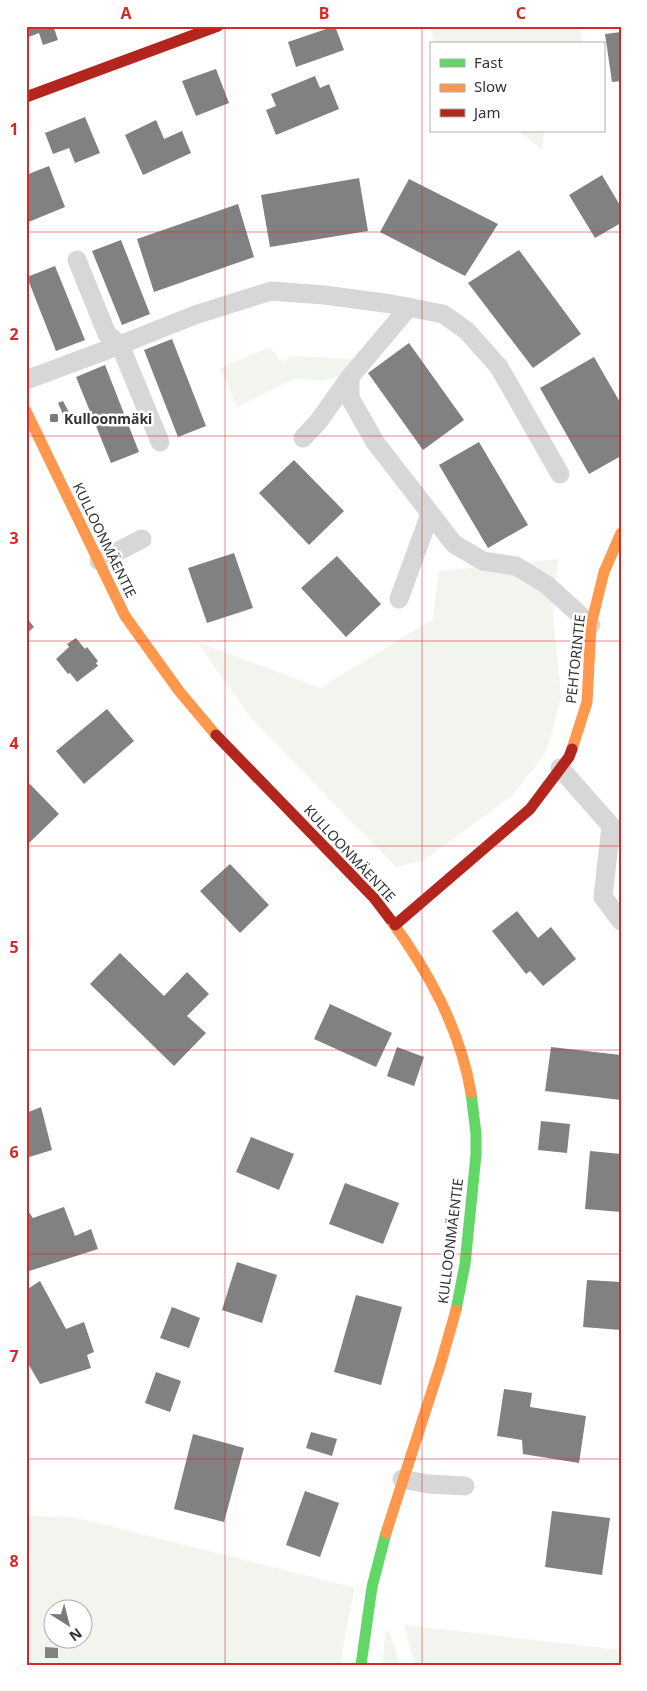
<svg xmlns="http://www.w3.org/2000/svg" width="647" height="1691" viewBox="0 0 647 1691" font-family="'Noto Sans',sans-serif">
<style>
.green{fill:#f1f5ed;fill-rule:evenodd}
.building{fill:#818181}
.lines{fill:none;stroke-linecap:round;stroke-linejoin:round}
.lane{stroke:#d7d7d7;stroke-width:19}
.fast{stroke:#63d668;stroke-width:11}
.slow{stroke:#ff974d;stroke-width:11}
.jam{stroke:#b3261e;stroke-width:11}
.grid{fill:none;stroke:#d62828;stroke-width:1;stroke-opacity:0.55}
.poi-dot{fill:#7a7a7a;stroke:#fff;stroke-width:2}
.labels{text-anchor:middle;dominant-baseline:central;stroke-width:5;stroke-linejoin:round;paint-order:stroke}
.poi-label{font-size:14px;font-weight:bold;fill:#333;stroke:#fff;text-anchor:start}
.street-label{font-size:14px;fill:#333;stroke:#fff}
.neatline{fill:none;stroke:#d62828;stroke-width:2}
.grid-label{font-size:16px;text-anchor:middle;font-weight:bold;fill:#d62828}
</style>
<rect width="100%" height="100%" fill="#fff"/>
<g class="green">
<polygon points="429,26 579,26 583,44 435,44"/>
<polygon points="519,131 544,131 542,150"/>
<polygon points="270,347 279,359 284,361 291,356 352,359 345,374 321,381 295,378 237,407 220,368"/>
<polygon points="558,559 553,615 561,697 547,751 512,796 424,860 396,867 251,718 197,642 320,688 433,619 439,571"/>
<path d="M26,1516L74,1517L355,1588L344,1641L341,1665H26ZM52,1608H82V1638H52Z"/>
<polygon points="404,1625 621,1650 621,1665 415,1665"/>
<polygon points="386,1629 390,1634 400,1665 382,1665"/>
</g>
<g class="building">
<polygon points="26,26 59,26 54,28 58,40 43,45 39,33 26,38"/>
<polygon points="335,26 344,50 296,67 288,42"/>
<polygon points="621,32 621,81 612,82 605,34"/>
<polygon points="216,69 229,103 196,116 182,81"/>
<polygon points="315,76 320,88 329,84 339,109 276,135 266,110 276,106 271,94"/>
<polygon points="85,117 100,153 75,163 69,148 53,154 45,133"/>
<polygon points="156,120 164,139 182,131 191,153 143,175 125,135"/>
<polygon points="49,166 65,207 26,223 26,175"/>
<polygon points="602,175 621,207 621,223 595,238 569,195"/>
<polygon points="359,178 368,231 270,247 261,195"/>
<polygon points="409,179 498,224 465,276 380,232"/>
<polygon points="238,204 254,257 154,292 137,239"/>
<polygon points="121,240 150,314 122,325 92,251"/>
<polygon points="519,250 581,334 533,368 468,283"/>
<polygon points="55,266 85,340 56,351 27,277"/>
<polygon points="172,339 206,426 178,437 144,350"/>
<polygon points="409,343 464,420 423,450 368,373"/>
<polygon points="594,357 621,404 621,456 589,474 540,388"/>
<polygon points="105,365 139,452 111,463 76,377"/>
<polygon points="63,401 72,418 66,421 58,403"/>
<polygon points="479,442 528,525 488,548 439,465"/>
<polygon points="294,460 344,511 309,545 259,493"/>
<polygon points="234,553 253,608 207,623 188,568"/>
<polygon points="337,556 381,604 346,637 301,588"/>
<polygon points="26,617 34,627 26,634"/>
<polygon points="76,638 85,649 87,647 98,661 96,663 98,666 77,682 70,673 68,674 56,659 69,647 67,644"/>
<polygon points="107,709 134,741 84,784 56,751"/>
<polygon points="26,780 59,814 29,843 26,840"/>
<polygon points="230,864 269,905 240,933 200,891"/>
<polygon points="517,911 538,938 551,927 576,959 543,986 530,971 526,974 492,931"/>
<polygon points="120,953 164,996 187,972 209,994 187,1016 206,1033 174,1066 90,984"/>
<polygon points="330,1004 392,1033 376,1067 314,1039"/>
<polygon points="397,1047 424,1057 414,1086 387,1076"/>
<polygon points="551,1047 621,1055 621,1100 545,1091"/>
<polygon points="41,1107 52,1150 26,1158 26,1113"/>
<polygon points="541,1121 570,1124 567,1153 538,1150"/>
<polygon points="251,1137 294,1154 279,1190 236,1172"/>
<polygon points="590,1151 621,1154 621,1212 585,1209"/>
<polygon points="345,1183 399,1203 383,1244 329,1224"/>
<polygon points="64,1207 75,1236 91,1229 98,1249 26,1272 26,1208 33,1218"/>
<polygon points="237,1262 277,1275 262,1323 222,1310"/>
<polygon points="587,1280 621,1282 621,1330 583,1327"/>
<polygon points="40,1281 66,1329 84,1322 94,1352 87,1355 91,1368 40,1384 26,1360 26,1290"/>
<polygon points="356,1295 402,1307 381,1385 334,1372"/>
<polygon points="172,1307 200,1318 189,1348 160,1338"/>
<polygon points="156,1372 181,1381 170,1412 145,1403"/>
<polygon points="504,1389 532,1393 530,1407 586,1416 579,1463 523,1454 522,1440 497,1436"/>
<polygon points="311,1432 337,1439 332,1456 306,1448"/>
<polygon points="193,1434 244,1448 224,1522 174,1509"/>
<polygon points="305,1491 339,1503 320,1557 286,1545"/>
<polygon points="552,1511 610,1518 602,1575 545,1567"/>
<polygon points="45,1647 58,1648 58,1658 45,1658"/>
</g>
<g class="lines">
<g class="lane">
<polyline points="77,260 107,334 120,345 160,442"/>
<polyline points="409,307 350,377 350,398 375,442 454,544 483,561 516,566 547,585 591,625"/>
<polyline points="26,380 112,348 195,315 271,291 324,295 392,304 443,314 467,331 499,367 560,474"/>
<polyline points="303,438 318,422 350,377"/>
<polyline points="99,561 142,539"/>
<polyline points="399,599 430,514"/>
<polyline points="560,768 620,836"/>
<polyline points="611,826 603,897 621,921"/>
<polyline points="402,1479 428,1484 465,1486"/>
</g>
<g class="fast">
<polyline points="456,1310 465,1264 476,1155 476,1134 471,1093"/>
<polyline points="361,1665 372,1587 386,1533"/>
</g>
<g class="slow">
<polyline points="26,411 125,616 179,691 216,735"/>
<polyline points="572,749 587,702 591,625 604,572 621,533"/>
<path d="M390,919C428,971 460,1028 471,1093"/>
<polyline points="386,1533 440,1366 456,1310"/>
</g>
<g class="jam">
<polyline points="26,97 218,26"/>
<polyline points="216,735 374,898 390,919"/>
<polyline points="395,925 530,809 569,757 572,749"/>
</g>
</g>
<path class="grid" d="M225,26V1665M422,26V1665M26,232H621M26,436H621M26,641H621M26,846H621M26,1050H621M26,1254H621M26,1459H621"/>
<rect class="poi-dot" x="49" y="413" width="10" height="10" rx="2.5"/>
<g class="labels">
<g class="poi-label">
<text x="64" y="418">Kulloonmäki</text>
</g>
<g class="street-label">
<text transform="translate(105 540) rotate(64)">KULLOONMÄENTIE</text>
<text transform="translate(575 659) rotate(-84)">PEHTORINTIE</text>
<text transform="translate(350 853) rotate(47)">KULLOONMÄENTIE</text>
<text transform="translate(450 1241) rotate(-83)">KULLOONMÄENTIE</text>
</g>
</g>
<rect width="647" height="1691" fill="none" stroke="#ffffff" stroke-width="55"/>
<rect x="430" y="42" width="175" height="90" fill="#ffffff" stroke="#adadad"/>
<rect x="440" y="59" width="25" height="8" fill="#63d668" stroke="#adadad"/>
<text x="474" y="68" font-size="15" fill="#333333">Fast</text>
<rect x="440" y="84" width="25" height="8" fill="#ff974d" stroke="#adadad"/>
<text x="474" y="92" font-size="15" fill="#333333">Slow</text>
<rect x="440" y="109" width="25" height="8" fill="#b3261e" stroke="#adadad"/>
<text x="474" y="118" font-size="15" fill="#333333">Jam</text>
<g transform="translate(68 1624) rotate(144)"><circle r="24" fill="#ffffff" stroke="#adadad"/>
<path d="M0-4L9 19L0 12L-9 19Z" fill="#7a7a7a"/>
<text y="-8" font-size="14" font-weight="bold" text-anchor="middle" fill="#333333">N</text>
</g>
<rect x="28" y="28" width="592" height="1636" class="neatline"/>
<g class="grid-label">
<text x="126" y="19">A</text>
<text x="324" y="19">B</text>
<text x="521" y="19">C</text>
<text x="14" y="135">1</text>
<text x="14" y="340">2</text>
<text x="14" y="544">3</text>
<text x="14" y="749">4</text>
<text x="14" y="953">5</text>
<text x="14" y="1158">6</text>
<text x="14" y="1362">7</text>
<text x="14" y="1567">8</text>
</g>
</svg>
